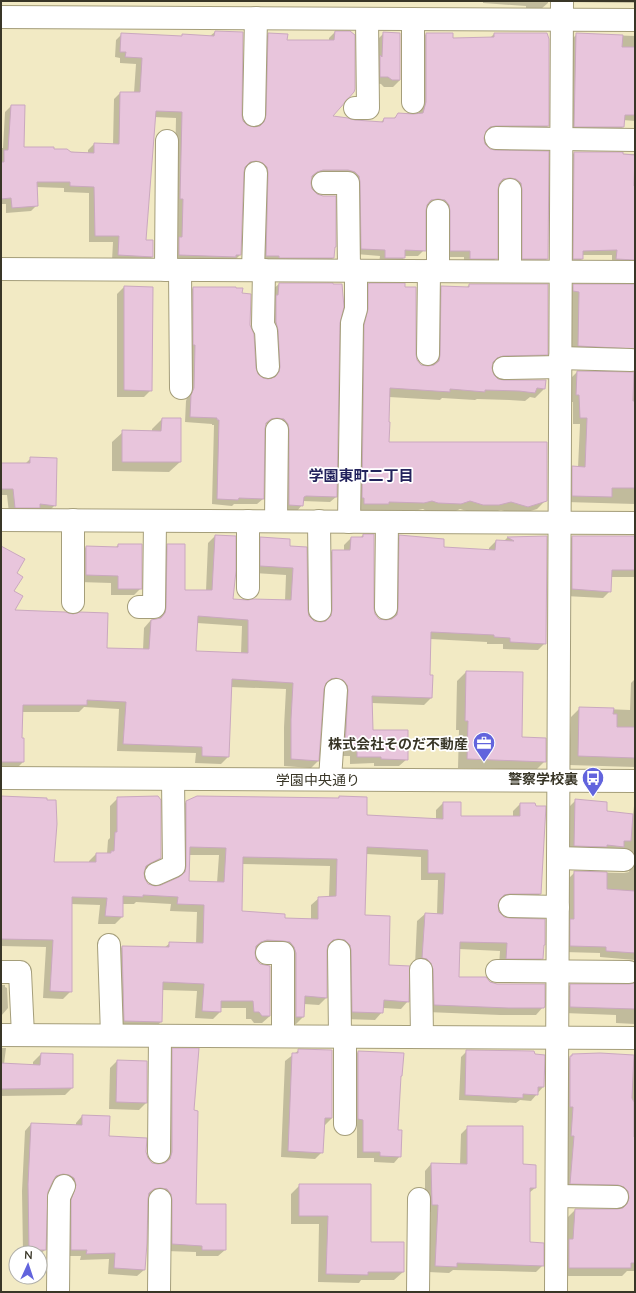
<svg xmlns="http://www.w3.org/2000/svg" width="636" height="1293" viewBox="0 0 636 1293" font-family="Lato,'Noto Sans JP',sans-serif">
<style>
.shadow{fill:#0003;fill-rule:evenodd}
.building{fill:#e8c5dc;stroke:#caa8bf;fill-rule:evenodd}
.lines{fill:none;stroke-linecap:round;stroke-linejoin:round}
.minor-casing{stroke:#a59e7a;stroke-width:24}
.minor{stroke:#fff;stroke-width:22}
.labels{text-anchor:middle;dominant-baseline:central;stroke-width:3.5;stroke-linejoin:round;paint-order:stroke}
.poi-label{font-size:14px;font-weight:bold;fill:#393627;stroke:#fff;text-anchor:end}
.street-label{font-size:14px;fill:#393627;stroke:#fff}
.neighbourhood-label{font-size:15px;font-weight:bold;fill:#23235c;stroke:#fff}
</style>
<rect width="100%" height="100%" fill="#f2eac4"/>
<g class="shadow">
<polygon points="483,1 548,1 548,3 541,9 526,10 526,6 483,3"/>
<polygon points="565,1 635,1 635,3 566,2"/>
<polygon points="215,32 242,121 247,126 254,128 259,127 261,122 262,40 269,34 286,41 329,41 329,38 335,32 331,117 355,121 380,123 384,119 393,119 399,114 418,115 420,109 420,40 426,34 452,34 452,39 490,38 494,34 546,34 548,126 542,132 489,131 484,132 483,138 484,145 489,150 548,152 547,259 541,265 517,265 504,183 498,185 496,258 490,265 464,264 464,257 445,257 432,204 426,206 424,250 418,256 404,256 404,258 398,264 379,264 380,256 356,254 355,189 316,176 311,178 310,183 334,248 333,258 327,264 260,262 249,166 244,168 240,255 234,261 173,261 176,118 154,117 145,241 152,257 146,263 112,261 113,242 89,242 89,193 64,192 64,188 36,187 37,205 31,211 6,213 6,204 1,204 1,148 3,148 5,112 11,106 24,106 23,148 88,153 88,150 94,144 113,145 114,99 120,93 134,93 136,64 120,63 120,58 115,57 116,40 122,34 180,37 183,35 210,36"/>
<polygon points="384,33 400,80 393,87 384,87 381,84 374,83 377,40"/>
<polygon points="577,34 635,36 635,121 623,120 623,127 618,132 569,131 572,39"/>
<polygon points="574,153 635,154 635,259 630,264 612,264 612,255 582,255 582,259 577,264 569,264 569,158"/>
<polygon points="279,284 338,323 336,497 330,502 302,501 302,505 297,511 284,510 271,423 265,424 264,429 263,499 257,504 234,504 232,506 212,504 214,425 212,425 212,424 185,422 186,401 188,394 188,293 193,288 241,294 250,325 255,368 257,375 262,379 268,380 274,379 275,373 273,336 273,289"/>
<polygon points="369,285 416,360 421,365 431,367 432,364 433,296 442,287 466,288 469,285 547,354 538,363 491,365 493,375 498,380 544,389 535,398 530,397 525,401 509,400 477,399 475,400 442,398 440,400 389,397 388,443 546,500 537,509 518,515 501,510 488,514 473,513 460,509 452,513 428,512 423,509 414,511 381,510 379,512 356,512 360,294"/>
<polygon points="574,285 635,285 635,361 571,353 572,299 566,298 567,292"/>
<polygon points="124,287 151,390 144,397 117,397 117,294"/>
<polygon points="577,372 635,373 635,504 566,502 566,475 573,467 578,468 580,424 573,424 573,402 569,402 570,379"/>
<polygon points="162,419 180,419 180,462 169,472 112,471 112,442 123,432 152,432 152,429"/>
<polygon points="31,458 55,505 49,511 9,513 7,495 1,495 1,464 25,464"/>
<path d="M363,535L373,608L374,615L379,619L386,621L390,620L392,616L393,544L400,536L443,548L489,551V548L496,541H504L507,538L546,537L545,643L538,650L503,649V644H487V642L430,639L429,676L431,698L424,705L372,703V731L407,759L399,766H374V763L350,764V756H338L329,684L324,685L318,761L311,768L284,766V727L286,689L230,687L228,757L221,764L195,763L196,753L117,751L119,709L84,707L79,712H22L21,739L23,762L16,769H1V547L15,574L13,592V611L106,649L143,650L144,628L151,620L159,619L160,552L168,545L184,591H206L208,543L215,536L232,600L248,601H285L286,575L254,573V545L261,538L289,547L308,617L313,622H324L326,618L325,558L332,551H344V545L351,538H360ZM197,623L242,626L241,654L195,652Z"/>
<polygon points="572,537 635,537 635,577 611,577 610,591 603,598 565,596 565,544"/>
<polygon points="118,545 141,588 134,595 111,595 111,583 79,582 79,554 86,547 115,548"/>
<polygon points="466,672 521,738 545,761 536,770 458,768 459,730 456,730 457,681"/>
<polygon points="635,679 635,767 569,765 571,717 580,708 630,710 631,683"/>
<path d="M1,797L53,863H89V861L96,854H107L108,840L110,838V806L118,798L160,858L153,865L144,869V880L148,885L155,887L178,879L179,874V810L186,802L337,799L339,797L366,816L436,819V810L443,803L460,817H513V811L520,804L540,894L532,901L498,902V912L503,918L543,946L542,958L535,966H499L500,951L459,949L458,978L490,982L543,1007L536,1015H500L427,1012L415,965L417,921L425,914H437L438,880H421V857L366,854L364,916L388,966L408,1001L401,1009L383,1008L382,1012L375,1020L345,1019L330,946L327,947L326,998L319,1005L304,1004L303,1017L296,1024H288V961L259,948L255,949V959L260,965L270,966V1016L262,1023H254L251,1019H246V1008H220V1012L213,1019L195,1018L197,991L162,990L161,1022L153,1029L117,1028L114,954L122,947L164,948L170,943L196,944L197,912L170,911L171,904L136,902L134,904H122V917L115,924H98L100,905L71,904V991L63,999L43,998L46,947L1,946ZM188,855H219L217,883L188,882ZM242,864L330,866L329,897L319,898L311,905V920L284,919L241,912Z"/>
<polygon points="576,800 606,812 633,815 634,806 635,805 635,960 600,957 600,953 564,952 568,879 575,872 624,873 629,872 630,868 568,852 569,807"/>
<polygon points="635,984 635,1024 616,1023 616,1015 564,1013 564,992 570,985"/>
<polygon points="1,985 5,985 5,987 7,988 8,1008 1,1016"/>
<polygon points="1,1048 6,1048 4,1064 33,1066 33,1062 41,1054 72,1054 72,1088 65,1095 1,1096"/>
<polygon points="173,1049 193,1111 195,1204 225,1250 218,1256 196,1256 196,1252 166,1251 153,1194 148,1195 144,1270 137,1276 108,1274 109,1259 80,1260 81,1256 65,1256 56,1180 51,1181 47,1192 45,1250 40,1254 40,1253 23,1253 22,1191 25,1131 31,1124 76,1125 76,1123 82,1116 108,1137 146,1152 147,1159 152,1163 158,1165 164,1164 165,1159 166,1056"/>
<polygon points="299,1050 332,1051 332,1118 325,1125 322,1152 315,1159 281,1157 285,1061"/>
<polygon points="467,1051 544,1056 543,1087 531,1101 520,1100 516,1103 459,1100 461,1057"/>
<polygon points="358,1052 402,1054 401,1076 400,1077 397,1130 400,1156 394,1163 374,1162 374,1158 357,1158 357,1126 351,1125 351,1058"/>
<polygon points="600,1054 635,1059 635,1271 627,1271 622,1276 561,1276 567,1218 575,1210 621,1210 622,1206 563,1191 564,1063 572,1055"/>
<polygon points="117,1061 146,1103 139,1110 109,1109 110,1068"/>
<polygon points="468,1127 522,1165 535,1188 529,1193 529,1243 543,1265 536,1272 453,1270 449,1273 428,1272 431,1212 425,1212 425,1171 431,1164 460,1165 461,1134"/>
<polygon points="300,1185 370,1243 403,1272 394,1280 361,1280 359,1283 318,1282 319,1224 291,1224 291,1194"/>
</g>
<g class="building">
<polygon points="215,31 243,32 242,115 243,121 247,125 254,127 260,126 264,122 266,115 268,33 288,34 287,40 334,40 335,31 350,31 355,35 355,89 354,92 333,116 348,118 355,120 383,122 384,118 395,118 398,113 413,114 423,113 426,102 426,33 453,33 453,38 494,37 494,33 547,33 549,39 549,126 496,126 490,127 486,131 484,138 485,144 490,149 495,150 549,151 548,259 522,259 522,190 521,183 516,179 510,178 503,179 499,184 498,190 498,259 470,259 470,251 450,251 450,211 449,205 445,200 438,199 431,200 427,205 426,211 426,251 405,250 405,258 385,258 385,250 361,249 360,182 359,176 355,172 348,170 323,170 317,172 312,176 311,183 312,189 317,194 323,196 336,196 336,247 335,247 334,258 279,258 279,256 266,256 268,173 267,167 263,163 256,161 250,162 245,167 244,172 241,255 236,255 236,257 179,255 179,237 182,237 183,199 180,199 182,112 156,111 146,240 153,240 153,257 118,255 119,236 95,236 94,187 70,186 70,182 37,182 38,206 12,208 11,198 1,199 1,162 4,162 4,150 8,150 11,105 25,105 24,147 54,147 54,149 67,149 71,152 94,153 94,143 119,144 120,92 140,92 142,58 125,57 126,52 120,52 121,33 182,36 182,34 214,36"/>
<polygon points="383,32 400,33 400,80 392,80 388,77 380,77 380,55 382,57"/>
<polygon points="576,33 623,35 622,47 635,47 635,115 625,115 624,127 574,127"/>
<polygon points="574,152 623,152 623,154 635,155 634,186 635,187 635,260 616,259 617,250 583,251 583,259 573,259"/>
<polygon points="279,283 333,283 333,284 342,284 344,307 340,323 337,497 306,496 304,497 303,506 289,505 289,430 288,424 284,419 277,418 271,419 266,423 265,429 264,499 239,498 238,500 217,499 219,420 217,420 217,418 190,417 191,395 194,388 195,345 193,345 193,287 236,287 236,288 243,288 242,293 251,294 250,325 254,334 256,368 258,374 263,378 268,379 275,377 279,372 280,367 278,330 276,322 276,295 278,295"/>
<polygon points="370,283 405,283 405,287 416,287 416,354 417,360 421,365 428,366 434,365 439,361 440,355 441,286 469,287 469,284 548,284 548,355 503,356 497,358 493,362 492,368 494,375 498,379 504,380 546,380 545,389 537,388 535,393 519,391 485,390 485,392 450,389 450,392 390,388 389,422 390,422 389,442 547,442 547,501 528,507 511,502 499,505 483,505 470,501 461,504 438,503 432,501 424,503 389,502 389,504 364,504 364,498 362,498 364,325 368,309 368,284"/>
<polygon points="573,284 635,284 635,349 578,346 579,292 573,291"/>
<polygon points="124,286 153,287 152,391 124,390"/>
<polygon points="577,371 634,372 633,401 635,401 635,488 612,488 612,497 572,496 572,466 585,467 587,418 580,418 579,395 576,395"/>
<polygon points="162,418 181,418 181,462 122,462 122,430 161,431"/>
<polygon points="30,457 57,458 56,506 40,504 40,508 15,508 13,489 1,489 1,463 30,463"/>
<path d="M363,534H374V608L375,614L379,619L386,620L392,619L397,615L398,608L399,535L444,539V547L495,550L496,540L514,541L507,537L547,536L546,644L510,642V638L494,637V635L431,632L430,675H433L432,698L372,696L373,730H408V760L381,759V757H357V749H345L348,690L347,685L343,680L336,678L331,679L326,683L324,689L319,761L291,759V719L293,683L232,679L229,757L202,756V747L123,744L126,702L87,700V705H23L22,738H24V762H1V546L25,559L17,573L23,577L14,591L23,596L15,610L65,612L73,614L80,612L108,613L107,648L149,649L151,620L161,618L165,613L166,608L167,544H185V590H212L215,535L236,536V571L233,599L248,600L253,599L291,600L293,568L260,566V537L290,539V546L307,547L308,611L309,616L314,621L321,622L326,621L331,616L332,610V550H350L351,537H363ZM198,616L248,620V653L196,651Z"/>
<polygon points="572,536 635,536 635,570 612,570 611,592 572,589"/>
<polygon points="118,544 142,544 142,589 118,589 118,576 86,575 86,546 118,547"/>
<polygon points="466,671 523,672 522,737 546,738 546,762 467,759 468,721 465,721"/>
<polygon points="579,707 614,708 613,714 617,714 617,727 635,727 635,758 578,756"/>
<path d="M1,796L47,798V800H56L57,824L54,862H96V853H111V851H114L115,832H117V797L158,796L161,800V858L151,863L146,866L144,873L145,879L148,884L155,886L161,885L179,877L185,872L186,866V801L197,796L339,798V796L367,797V815L443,819V802H461V816H520V803H535L536,806H546L541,894H510L504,895L500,899L498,905L499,912L504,917L510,918L545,919V945H544L543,959H506L507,943L460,942L459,977H486L490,982L497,984H545V1006L544,1008H508L434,1005L433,969L431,963L427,959L422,958L425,913L443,914L445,873H428V850L367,847L365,915L390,916L389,965L410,966L409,1002L384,1000L383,1013L352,1012L351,950L350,945L345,940L338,939L333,940L328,945L327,951V998L305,996L304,1017H296V953L294,947L290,942L283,941L267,940L261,942L256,946L255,953L256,959L260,964L270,966V1016H262L259,1012H254L253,1001H221V1012L202,1011L204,984L163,982L162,1022L124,1021L122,946L169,947V942L203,943L204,905L177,904L178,897L143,895V897L123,896V917L105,916L107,898L72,897V992L50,991L53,940L1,939ZM190,847L226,848L224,882L189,881ZM243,857L337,859L336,896L318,897V919L285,918V914L242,911Z"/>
<polygon points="575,799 607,802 607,811 633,814 631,841 624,841 624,847 607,845 607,847 574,846"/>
<polygon points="574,871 607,872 607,889 635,891 635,953 606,951 606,947 570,946 570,919 574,919"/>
<polygon points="635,983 635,1009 570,1007 570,984 629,984"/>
<polygon points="172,1048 199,1048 194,1110 198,1111 196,1204 226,1204 226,1250 202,1250 202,1246 172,1244 172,1200 171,1194 167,1189 160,1188 154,1189 149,1193 148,1199 147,1243 145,1270 114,1268 115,1253 86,1254 87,1250 71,1250 71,1200 76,1185 74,1178 69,1175 63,1174 56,1176 53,1181 48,1192 46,1250 29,1250 28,1184 31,1123 82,1125 82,1115 110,1116 109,1136 147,1138 146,1152 148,1158 152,1163 158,1164 165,1163 170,1159 172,1152"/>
<polygon points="298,1049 332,1050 332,1118 325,1118 323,1153 288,1151 292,1053 298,1053"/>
<polygon points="466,1050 534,1051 535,1054 545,1055 544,1087 538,1087 538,1095 523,1094 523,1098 465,1095"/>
<polygon points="358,1051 404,1053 402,1076 401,1076 398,1130 402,1130 401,1157 380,1156 380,1152 363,1152 363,1120 358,1119"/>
<polygon points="41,1053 73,1054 73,1088 1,1089 1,1063 40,1065"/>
<polygon points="600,1053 634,1055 632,1098 634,1102 634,1137 635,1137 635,1263 631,1263 631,1268 569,1268 569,1239 573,1239 575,1209 617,1209 623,1208 627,1204 629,1198 628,1191 624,1187 618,1185 570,1184 574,1136 571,1136 573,1107 570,1107 570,1056 572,1056 572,1054"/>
<polygon points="117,1060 147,1061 147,1103 116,1102"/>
<polygon points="467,1126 523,1126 523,1164 536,1165 536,1188 530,1188 530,1242 544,1243 544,1266 457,1263 457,1267 435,1266 438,1205 432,1205 431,1163 467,1164"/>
<polygon points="299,1184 371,1184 371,1242 404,1242 404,1272 368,1272 368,1275 326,1274 328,1216 299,1216"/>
</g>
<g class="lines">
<g class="minor-casing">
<g id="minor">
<polyline points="1,17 635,20"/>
<polyline points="413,19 413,102"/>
<polyline points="355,108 368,108 367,19"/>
<polyline points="254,115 256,18"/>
<polyline points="496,138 635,140"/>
<polyline points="323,183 348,183 349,270"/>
<polyline points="438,211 438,271"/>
<polyline points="1,269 635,272"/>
<polyline points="166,270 167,141"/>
<polyline points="180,270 181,388"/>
<polyline points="253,270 256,173"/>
<polyline points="264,270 263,325 266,331 268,367"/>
<polyline points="510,271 510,190"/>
<polyline points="428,354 429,271"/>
<polyline points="560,358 631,360"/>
<polyline points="504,368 560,367"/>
<polyline points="1,520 635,523"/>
<polyline points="73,520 73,602"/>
<polyline points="248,521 248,588"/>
<polyline points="276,521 277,430"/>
<polyline points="319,521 320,610"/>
<polyline points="349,522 352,323 356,309 356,270"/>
<polyline points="139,607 154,607 155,521"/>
<polyline points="386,608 387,522"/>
<polyline points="1,778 635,781"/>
<polyline points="330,779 336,690"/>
<polyline points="558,858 624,860"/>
<polyline points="156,874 174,866 173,779"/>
<polyline points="510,906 558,907"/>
<polyline points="109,945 112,1035"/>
<polyline points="339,951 340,1036"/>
<polyline points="267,953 283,953 283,1036"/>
<polyline points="421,970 422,1037"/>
<polyline points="497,971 629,972"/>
<polyline points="1,972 20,972 23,1035"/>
<polyline points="1,1035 635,1038"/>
<polyline points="345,1036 345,1124"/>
<polyline points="159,1152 160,1036"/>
<polyline points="557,1196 617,1197"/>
<polyline points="58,1292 59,1197 64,1186"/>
<polyline points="159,1292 160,1200"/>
<polyline points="418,1292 419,1199"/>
<polyline points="556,1292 562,1"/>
</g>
</g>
<use href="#minor" class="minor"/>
</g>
<defs>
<g id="office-pin" transform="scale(1.15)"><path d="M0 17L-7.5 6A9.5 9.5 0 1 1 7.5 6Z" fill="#6264dd" stroke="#fff"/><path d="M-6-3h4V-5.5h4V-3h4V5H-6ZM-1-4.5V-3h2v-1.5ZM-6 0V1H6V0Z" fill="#fff"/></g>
<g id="bus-pin" transform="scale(1.15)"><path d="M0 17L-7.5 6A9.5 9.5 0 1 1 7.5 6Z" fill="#6264dd" stroke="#fff"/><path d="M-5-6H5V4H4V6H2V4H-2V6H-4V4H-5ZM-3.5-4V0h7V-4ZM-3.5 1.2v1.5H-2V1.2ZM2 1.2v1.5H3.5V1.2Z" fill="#fff"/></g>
</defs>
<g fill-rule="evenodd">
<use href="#office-pin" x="484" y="743"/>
<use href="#bus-pin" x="593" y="778"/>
</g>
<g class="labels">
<g class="poi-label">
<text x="468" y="743">株式会社そのだ不動産</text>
<text x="578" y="778">警察学校裏</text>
</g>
<g class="street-label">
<text x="318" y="779">学園中央通り</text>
</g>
<g class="neighbourhood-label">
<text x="361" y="475">学園東町二丁目</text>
</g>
</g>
<rect width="636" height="1293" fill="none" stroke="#393627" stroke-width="4"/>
<g transform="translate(28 1265) rotate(3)"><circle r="19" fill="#ffffff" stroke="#b0afa9"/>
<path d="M0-3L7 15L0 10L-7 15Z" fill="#6264dd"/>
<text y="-6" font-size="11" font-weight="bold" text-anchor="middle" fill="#393627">N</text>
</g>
</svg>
